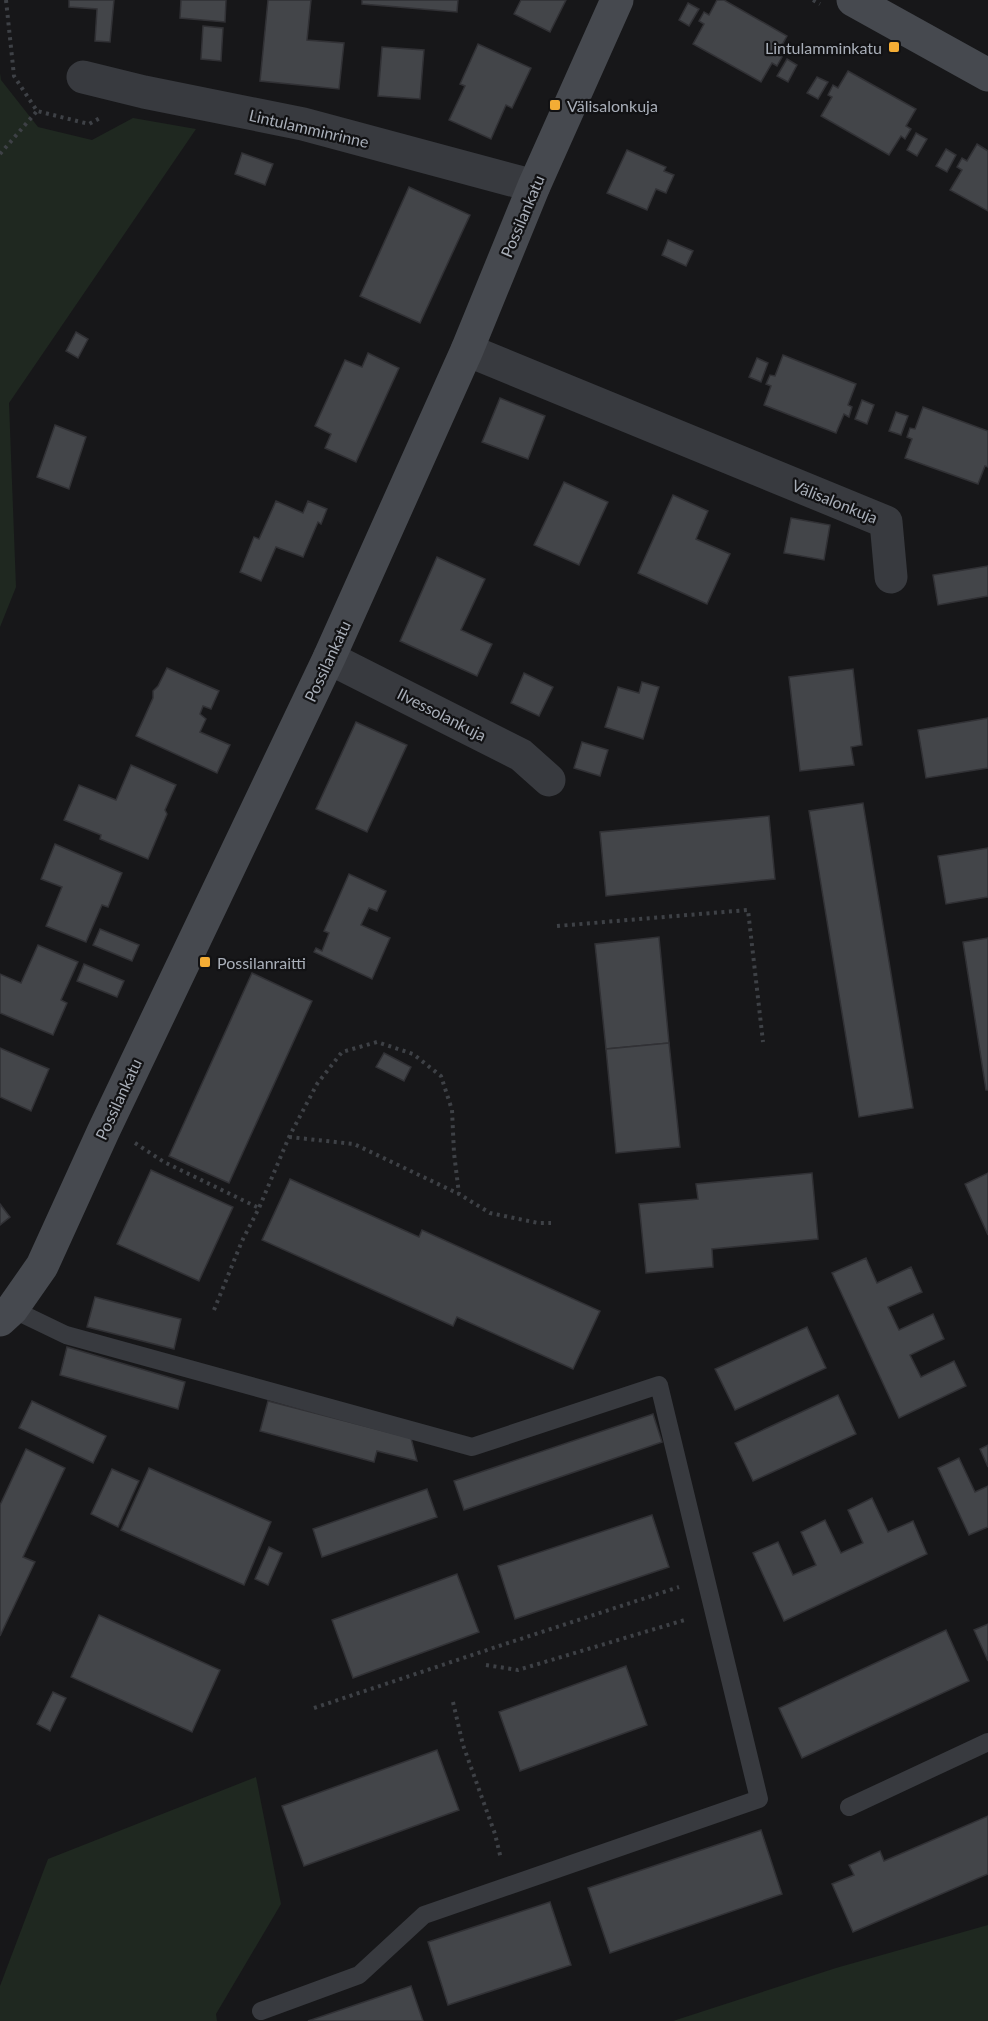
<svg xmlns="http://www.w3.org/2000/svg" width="988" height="2021" viewBox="0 0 988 2021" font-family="Lato,sans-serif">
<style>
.green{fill:#1f2820}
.building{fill:#434549;stroke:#313135;stroke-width:1.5}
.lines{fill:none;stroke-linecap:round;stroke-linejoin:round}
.path{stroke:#3e4146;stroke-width:4;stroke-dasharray:3 4.5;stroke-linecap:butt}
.lane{stroke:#383a3f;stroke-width:18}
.street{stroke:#383a3f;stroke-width:33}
.secondary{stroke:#46494f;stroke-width:33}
.poi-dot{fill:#f4ad35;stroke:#121214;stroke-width:2}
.labels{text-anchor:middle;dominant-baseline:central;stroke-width:4.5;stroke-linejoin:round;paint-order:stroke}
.poi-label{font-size:16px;fill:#a9afb9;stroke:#121214;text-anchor:start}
.street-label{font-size:16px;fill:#a9afb9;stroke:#121214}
</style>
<rect width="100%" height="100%" fill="#171719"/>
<g class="green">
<polygon points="0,73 1,80 38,127 92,140 133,118 196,129 9,403 16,587 0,627"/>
<polygon points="256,1777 281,1904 216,2014 217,2021 0,2021 0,1986 48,1859"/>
<polygon points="988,1925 988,2021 673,2021 836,1968"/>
</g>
<g class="building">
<polygon points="69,0 114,0 110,42 95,41 97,9 69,7"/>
<polygon points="181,0 226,0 225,22 180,18"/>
<polygon points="268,0 311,0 307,40 344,43 339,89 260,81"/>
<polygon points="362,0 458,0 457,12 362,4"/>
<polygon points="521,0 566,0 550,32 514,14"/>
<polygon points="717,0 724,0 787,36 777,54 782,57 777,66 772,63 761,82 693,44 704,24 699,21 704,12 709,15"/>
<polygon points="688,3 699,9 689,26 679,20"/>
<polygon points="203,26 223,28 221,61 201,59"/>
<polygon points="478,44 531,68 512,108 506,105 491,139 449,120 465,86 460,84"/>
<polygon points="382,47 424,50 420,99 378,96"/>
<polygon points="787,59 797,65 788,82 777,76"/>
<polygon points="848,71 916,109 906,126 911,129 905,139 901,136 889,155 821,116 832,97 828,95 833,85 838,88"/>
<polygon points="817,77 828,82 818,99 807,93"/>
<polygon points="916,133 927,139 917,156 907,150"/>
<polygon points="977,144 988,151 988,211 950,190 962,170 957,167 962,158 967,161"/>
<polygon points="946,149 956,155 947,172 936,166"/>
<polygon points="627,150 666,167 664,171 674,175 666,193 656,189 647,210 607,193"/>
<polygon points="242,153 273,164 265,185 235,174"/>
<polygon points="409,187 470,215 420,323 360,296"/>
<polygon points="668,240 693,251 686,266 662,255"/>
<polygon points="76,332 88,339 78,358 66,351"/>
<polygon points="368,353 399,368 356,462 325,448 331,434 315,426 345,360 362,367"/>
<polygon points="783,355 856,384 848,405 852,407 849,417 844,414 836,433 764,405 771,386 766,384 770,375 775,376"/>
<polygon points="757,358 768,363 761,382 749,377"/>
<polygon points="500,398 545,416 528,459 482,442"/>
<polygon points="862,400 874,405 867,424 855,419"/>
<polygon points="923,407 988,431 988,467 985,466 978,484 905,458 912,439 907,437 910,428 915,429"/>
<polygon points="896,412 908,416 901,435 889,431"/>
<polygon points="55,425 86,437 69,489 37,477"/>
<polygon points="564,482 608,502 579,565 534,545"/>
<polygon points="673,495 708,511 696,539 730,554 707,604 638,573"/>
<polygon points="276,501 303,513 308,501 327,509 321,524 318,522 303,557 276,547 261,581 240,572 254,537 259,539"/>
<polygon points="791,518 830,525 824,560 784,553"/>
<polygon points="437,557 485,579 461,630 492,644 477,676 400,641"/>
<polygon points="988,566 988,596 938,605 933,575"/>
<polygon points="167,668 219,691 211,709 203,706 200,714 206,719 200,732 230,745 217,773 136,736 153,698 153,691 158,686"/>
<polygon points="853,669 862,745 851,747 854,765 800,771 789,677"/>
<polygon points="524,673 553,687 539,716 511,703"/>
<polygon points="642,682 659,687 643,739 605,727 618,687 639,693"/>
<polygon points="988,718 988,768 926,778 918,730"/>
<polygon points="356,722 407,745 367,832 316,809"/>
<polygon points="582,742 608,750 600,776 574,768"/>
<polygon points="131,765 176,785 165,810 167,814 148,859 100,839 101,835 64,820 79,785 116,800"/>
<polygon points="863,803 913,1108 859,1117 809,811"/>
<polygon points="769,816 775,879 606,896 600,832"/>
<polygon points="55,844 122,873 108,907 102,905 86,942 46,926 62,887 41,879"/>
<polygon points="988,848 988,897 946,904 938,856"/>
<polygon points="349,874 386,891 377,911 369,908 361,925 390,938 372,979 314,952 316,948 322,951 329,933 324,931"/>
<polygon points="100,929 139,945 132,961 93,945"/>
<polygon points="659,937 669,1043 606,1049 595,944"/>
<polygon points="988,938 988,1090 986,1090 963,942"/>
<polygon points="38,945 78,962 61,1000 67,1003 53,1035 0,1013 0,974 21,983"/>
<polygon points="84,964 124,981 117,997 77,981"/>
<polygon points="252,973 312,1001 229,1183 169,1156"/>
<polygon points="669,1043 680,1147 616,1153 606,1049"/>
<polygon points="0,1048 49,1069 31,1111 0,1097"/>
<polygon points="384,1053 411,1067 404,1081 376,1067"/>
<polygon points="151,1170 233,1207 199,1281 117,1244"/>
<polygon points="812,1173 818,1239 712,1249 713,1267 646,1273 639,1204 698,1199 696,1184"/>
<polygon points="988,1173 988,1235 965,1184"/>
<polygon points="290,1179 419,1237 422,1230 600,1311 573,1369 457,1317 453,1326 262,1240"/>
<polygon points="0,1204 10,1217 0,1225"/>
<polygon points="866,1258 877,1283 911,1267 922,1292 888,1307 899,1330 933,1314 944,1339 910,1355 921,1377 954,1361 966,1386 899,1418 832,1273"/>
<polygon points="95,1297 181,1319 174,1349 87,1327"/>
<polygon points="807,1327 826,1368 735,1410 715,1369"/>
<polygon points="67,1347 185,1382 178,1409 60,1375"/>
<polygon points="838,1395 856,1434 753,1481 735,1443"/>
<polygon points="32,1401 106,1436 93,1463 19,1428"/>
<polygon points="268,1401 411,1438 417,1461 377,1451 374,1462 260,1431"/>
<polygon points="653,1414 662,1442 464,1510 454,1481"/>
<polygon points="988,1445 988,1467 980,1449"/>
<polygon points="26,1449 65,1468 23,1557 35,1562 0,1636 0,1505"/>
<polygon points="959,1458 975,1492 988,1486 988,1527 969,1535 938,1468"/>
<polygon points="149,1468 271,1522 244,1585 121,1530"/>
<polygon points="112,1469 139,1481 118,1527 91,1514"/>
<polygon points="427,1489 437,1517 322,1557 313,1529"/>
<polygon points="872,1498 888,1532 913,1521 927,1554 784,1621 753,1553 778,1542 793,1575 816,1565 801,1532 825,1520 841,1553 863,1543 848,1510"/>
<polygon points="652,1515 669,1567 515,1619 498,1566"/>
<polygon points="269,1547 282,1553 268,1585 255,1579"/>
<polygon points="457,1574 479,1632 353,1678 332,1620"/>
<polygon points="99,1615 220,1670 192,1732 71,1677"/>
<polygon points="988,1624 988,1661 974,1630"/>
<polygon points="946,1630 969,1681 802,1758 779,1708"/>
<polygon points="626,1666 647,1725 520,1771 499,1712"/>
<polygon points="53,1692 66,1698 50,1731 37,1724"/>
<polygon points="437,1750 459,1810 304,1866 282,1806"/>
<polygon points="988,1816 988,1874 853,1932 832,1884 854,1875 849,1865 880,1851 884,1861"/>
<polygon points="761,1830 782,1894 610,1953 588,1888"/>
<polygon points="550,1902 571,1965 448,2005 428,1942"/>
<polygon points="411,1986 423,2021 308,2021"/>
</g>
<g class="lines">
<g class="path">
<polyline points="6,0 14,76 37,111 89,124 100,118"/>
<polyline points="813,0 820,4"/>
<polyline points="0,154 37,111"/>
<polyline points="557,926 748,910 763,1042"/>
<polyline points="289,1137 354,1144 459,1194"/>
<polyline points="135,1143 164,1162 259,1208"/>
<polyline points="214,1310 242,1241 259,1208 289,1137 317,1084 342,1052 377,1042 413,1054 441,1076 452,1110 454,1153 459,1194 490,1213 538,1223 551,1223"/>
<polyline points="486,1665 518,1670 688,1619"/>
<polyline points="453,1702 463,1745 495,1834 501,1859"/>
<polyline points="314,1708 499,1646 679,1587"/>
</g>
<g class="lane">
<polyline points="12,1309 66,1335 472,1447 659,1385 759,1799 424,1915 359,1975 261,2011"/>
<polyline points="849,1807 988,1742"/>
</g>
<g class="street">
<polyline points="83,77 144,92 303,124 534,186"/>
<polyline points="467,350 886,522 891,577"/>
<polyline points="329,658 521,755 549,780"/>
</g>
<g class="secondary">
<polyline points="853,0 988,75"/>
<polyline points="0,1320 12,1309 42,1266 103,1132 329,658 467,350 534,186 617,0"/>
</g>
</g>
<g class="poi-dot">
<rect x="888" y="41" width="12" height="12" rx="3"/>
<rect x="549" y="99" width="12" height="12" rx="3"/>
<rect x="199" y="956" width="12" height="12" rx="3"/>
</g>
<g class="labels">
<g class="poi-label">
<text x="882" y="47" text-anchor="end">Lintulamminkatu</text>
<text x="567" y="105">Välisalonkuja</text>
<text x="217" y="962">Possilanraitti</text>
</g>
<g class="street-label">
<text transform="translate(309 128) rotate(13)">Lintulamminrinne</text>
<text transform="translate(522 216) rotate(-67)">Possilankatu</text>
<text transform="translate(835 501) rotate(22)">Välisalonkuja</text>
<text transform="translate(327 661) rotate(-65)">Possilankatu</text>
<text transform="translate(442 714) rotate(27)">Ilvessolankuja</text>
<text transform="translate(118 1099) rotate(-65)">Possilankatu</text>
</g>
</g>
</svg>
